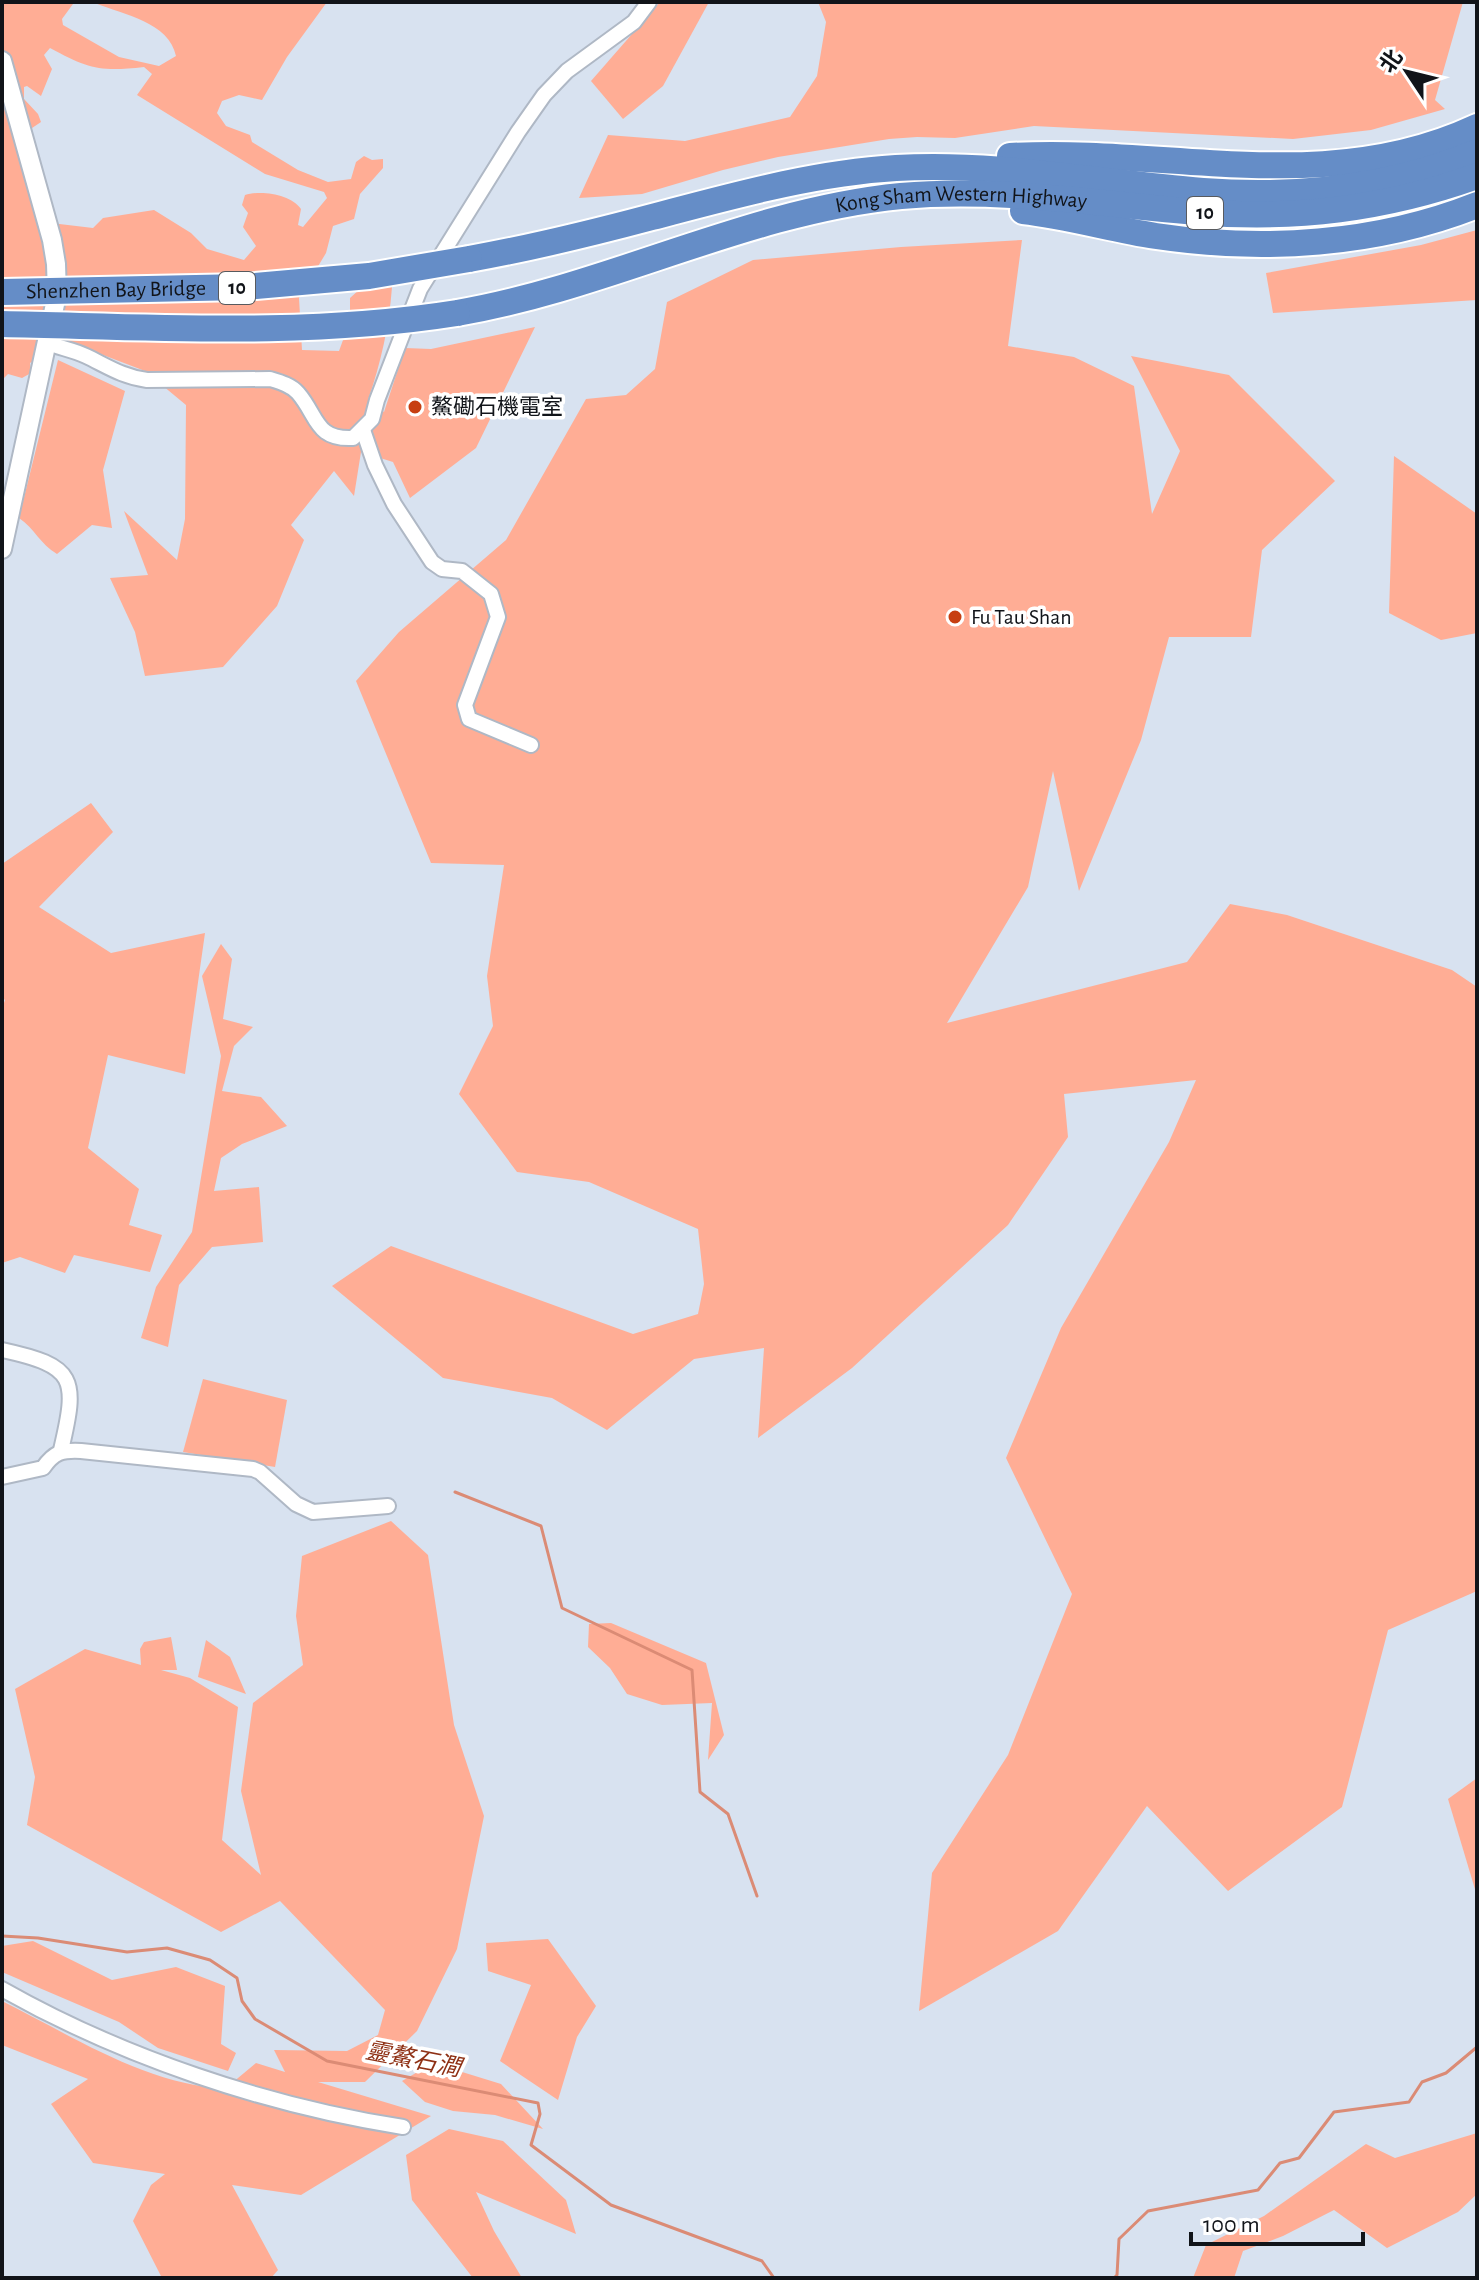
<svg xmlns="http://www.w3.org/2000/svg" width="1479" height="2280" viewBox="0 0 1479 2280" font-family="'Alegreya Sans','Noto Sans SC',sans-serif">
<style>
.green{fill:#ffad95;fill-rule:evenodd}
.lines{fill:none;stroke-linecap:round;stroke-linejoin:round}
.stream{stroke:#db8b75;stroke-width:3}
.minor-casing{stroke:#afb8c5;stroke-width:18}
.tertiary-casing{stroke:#afb8c5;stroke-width:22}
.motorway-casing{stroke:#fff;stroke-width:30}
.minor{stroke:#fff;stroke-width:14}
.tertiary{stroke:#fff;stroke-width:18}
.motorway{stroke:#658dc7;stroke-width:26}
.motorway-bridge-casing{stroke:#fff;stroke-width:30;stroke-linecap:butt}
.motorway-bridge{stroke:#658dc7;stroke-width:26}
.poi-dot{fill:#c73f11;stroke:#fff;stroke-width:3}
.labels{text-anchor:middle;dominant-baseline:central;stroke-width:7;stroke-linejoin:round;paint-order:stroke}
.shield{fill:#fff;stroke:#585a5e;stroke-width:2}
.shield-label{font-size:20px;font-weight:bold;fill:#111419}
.street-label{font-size:22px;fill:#111419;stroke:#fff}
.poi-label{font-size:22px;fill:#111419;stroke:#fff;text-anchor:start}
.water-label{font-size:24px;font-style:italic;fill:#8f3115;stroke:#fff}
</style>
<rect width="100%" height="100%" fill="#d8e2f0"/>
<g class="green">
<path d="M2,2H327L287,57L262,100L239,95L222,101L217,113L226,126L250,135L252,142L298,170L328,182L351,179L356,162L364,156L372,160L383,159V168L360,194L354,219L333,226L326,253L299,298L302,350L339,351L350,321V298L371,279L392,287C389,327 381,362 368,400L384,412L405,348L431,349L535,327L476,448L410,498L393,462L361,452L354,496L334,471L291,525L304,540L277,606L223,667L145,676L135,632L110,578L148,575L124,511L177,560L185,519L186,405L145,371L56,337L51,223L93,228L103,218L154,210L191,233L207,249L244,260L256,246L243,227L248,213L242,205L245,195C261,190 291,194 301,209L298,225L303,227L327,198L324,192L265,174L137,95L152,74L144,67C100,72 89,69 50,48L44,55L52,69L41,96L27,86L24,87V99L38,114L41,122L32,128L27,126L2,48ZM95,3C124,15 169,22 176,56L159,66L119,57L63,25L62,19L73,4Z"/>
<polygon points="660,2 709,2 663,86 623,119 591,81"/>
<polygon points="818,2 1463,2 1435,100 1445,109 1371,130 1293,139 1034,126 955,138 917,137 889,139 778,157 723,170 642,194 579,198 608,135 685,141 790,117 817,76 826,22"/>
<polygon points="2,77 16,129 27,184 38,211 51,263 42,355 30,363 31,373 22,378 8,374 2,380"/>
<polygon points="1477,230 1477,300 1273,313 1266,273 1421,245"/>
<polygon points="1022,240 1008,346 1074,357 1134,386 1152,514 1180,451 1131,356 1229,375 1335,481 1262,550 1251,637 1169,637 1141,740 1079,891 1053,771 1028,887 947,1023 1187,962 1230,904 1287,915 1452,970 1477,987 1477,1591 1388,1630 1342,1807 1228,1891 1147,1806 1058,1931 919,2011 932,1873 1008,1755 1072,1594 1006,1458 1061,1328 1169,1142 1196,1080 1064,1094 1068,1137 1008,1225 852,1368 758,1438 764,1348 694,1359 607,1430 552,1398 443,1378 332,1286 391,1246 633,1334 698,1314 704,1284 698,1229 589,1182 517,1172 459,1094 493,1026 487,976 504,865 431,863 356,681 399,632 506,540 586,399 626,395 655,369 667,302 753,260 901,247"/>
<path d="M58,360L125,391L103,470L112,528L92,525L57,554C40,544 35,529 19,518Z"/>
<polygon points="1394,456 1477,514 1477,633 1441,640 1389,613"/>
<polygon points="91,803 113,832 39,907 111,953 205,933 185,1074 108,1055 88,1148 139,1189 129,1225 162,1235 150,1272 74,1255 65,1273 20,1257 2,1263 2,1009 5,1000 2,997 2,864"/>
<polygon points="221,944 232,959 223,1019 253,1027 234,1046 222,1091 261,1097 287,1126 242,1144 221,1158 214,1191 259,1187 263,1242 212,1247 179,1285 168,1347 141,1338 156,1287 192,1232 221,1056 202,976"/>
<polygon points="203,1379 287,1400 275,1467 183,1452"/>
<path d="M391,1521L428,1555L454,1725L484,1816L457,1949L417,2031L365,2082H318L431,2116L301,2195L232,2185L278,2270L271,2278H162L133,2221L151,2185L165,2174L93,2163L51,2104L88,2079L2,2045V2001C69,2034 149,2087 226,2088L256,2063L285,2072L274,2050L347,2051L378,2035L385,2010L280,1901L221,1932L27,1825L35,1777L15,1689L85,1649L141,1665L140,1649L144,1642L171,1637L177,1670H161L190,1678L238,1707L222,1840L261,1875L241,1791L253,1703L303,1665L296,1616L302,1556Z"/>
<polygon points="611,1623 706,1663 724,1735 708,1760 712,1703 662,1705 627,1694 610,1668 588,1647 589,1624"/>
<polygon points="206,1640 230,1657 246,1694 198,1677"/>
<polygon points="1477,1778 1477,1896 1448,1799"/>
<polygon points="548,1939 596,2006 577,2037 558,2100 500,2061 531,1985 488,1971 486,1943"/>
<polygon points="33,1941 112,1980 176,1967 225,1986 221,2044 236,2053 228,2071 158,2048 119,2022 2,1972 2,1946"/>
<polygon points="433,2063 501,2084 543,2129 495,2115 453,2111 425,2102 402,2081"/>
<polygon points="449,2129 503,2141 566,2200 576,2234 476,2192 494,2231 522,2278 473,2278 412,2200 406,2155"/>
<polygon points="1477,2133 1477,2194 1458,2212 1387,2248 1334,2210 1283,2236 1243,2251 1234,2278 1193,2278 1206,2245 1264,2216 1366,2144 1395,2158"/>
</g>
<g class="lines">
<g class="stream">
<polyline points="455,1492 541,1526 562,1608 692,1670 700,1792 728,1814 757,1896"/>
<polyline points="2,1936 38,1938 127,1952 167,1948 210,1960 237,1978 242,2001 255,2019 327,2061 538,2103 540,2114 531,2145 611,2205 762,2261 774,2278"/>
<polyline points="1114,2278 1117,2275 1119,2239 1148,2211 1258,2190 1280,2163 1299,2158 1334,2112 1409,2102 1422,2082 1446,2073 1477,2047"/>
</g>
<g class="minor-casing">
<g id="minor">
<path d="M48,343C60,348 74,350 86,356C107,366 123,377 147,380L270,379C280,382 291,385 298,393C318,416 315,440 353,438L372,419L377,400L420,289L518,132L544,95L567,71L634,22L649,2"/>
<polyline points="363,430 375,465 394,504 432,562 442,569 462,571 491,594 498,617 465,705 469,719 531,745"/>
<path d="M2,1350C76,1366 78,1378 61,1450"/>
<path d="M2,1477L43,1468C54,1452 62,1450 81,1451L253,1469L260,1472L296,1504L313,1512L388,1506"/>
<path d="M2,1989C122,2057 267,2106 403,2127"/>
</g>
</g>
<g class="tertiary-casing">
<polyline id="tertiary" points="2,61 52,240 56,264 57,295 2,549"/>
</g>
<g class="motorway-casing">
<g id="motorway">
<path d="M1010,156C1169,147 1325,198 1477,127"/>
<path d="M1023,211C1068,216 1111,229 1156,236C1263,252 1376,245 1477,205"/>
<path d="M469,259C531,248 592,233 652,217C732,196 813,173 896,168C999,162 1101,183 1203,191C1297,198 1390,188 1477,152"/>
<path id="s1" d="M457,313C609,287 747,211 901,196C1000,187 1099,204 1197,212C1295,220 1385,209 1477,176"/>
</g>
</g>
<use href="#minor" class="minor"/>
<use href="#tertiary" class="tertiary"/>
<use href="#motorway" class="motorway"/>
<g class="motorway-bridge-casing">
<g id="motorway-bridge">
<path id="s2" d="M2,292L244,287L369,276L469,259"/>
<path d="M2,324C154,327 306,337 457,313"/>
</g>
</g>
<use href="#motorway-bridge" class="motorway-bridge"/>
</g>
<g class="poi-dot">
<circle cx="415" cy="407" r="8"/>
<circle cx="955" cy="617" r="8"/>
</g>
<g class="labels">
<g class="shield">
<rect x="1187" y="197" width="36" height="32" rx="6"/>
<rect x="219" y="272" width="36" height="32" rx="6"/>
</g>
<g class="shield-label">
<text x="1205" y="213">10</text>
<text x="237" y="288">10</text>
</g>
<g class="street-label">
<text stroke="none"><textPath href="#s1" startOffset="520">Kong Sham Western Highway</textPath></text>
<text stroke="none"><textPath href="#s2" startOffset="114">Shenzhen Bay Bridge</textPath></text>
</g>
<g class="poi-label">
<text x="431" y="407">鰲磡石機電室</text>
<text x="971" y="617">Fu Tau Shan</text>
</g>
<g class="water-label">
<text transform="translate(413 2060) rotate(11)">靈鰲石澗</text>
</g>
</g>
<rect width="1479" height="2280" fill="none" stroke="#111419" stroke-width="8"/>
<g transform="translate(1407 72) rotate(305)" stroke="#ffffff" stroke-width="6" paint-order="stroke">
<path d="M0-6L14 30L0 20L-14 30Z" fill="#111419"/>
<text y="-12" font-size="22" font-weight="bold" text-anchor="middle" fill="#111419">北</text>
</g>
<path d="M1191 2232v12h172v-12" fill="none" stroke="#111419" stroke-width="4"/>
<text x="1203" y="2232" font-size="24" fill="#111419" stroke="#ffffff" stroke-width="6" paint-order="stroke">100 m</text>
</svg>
